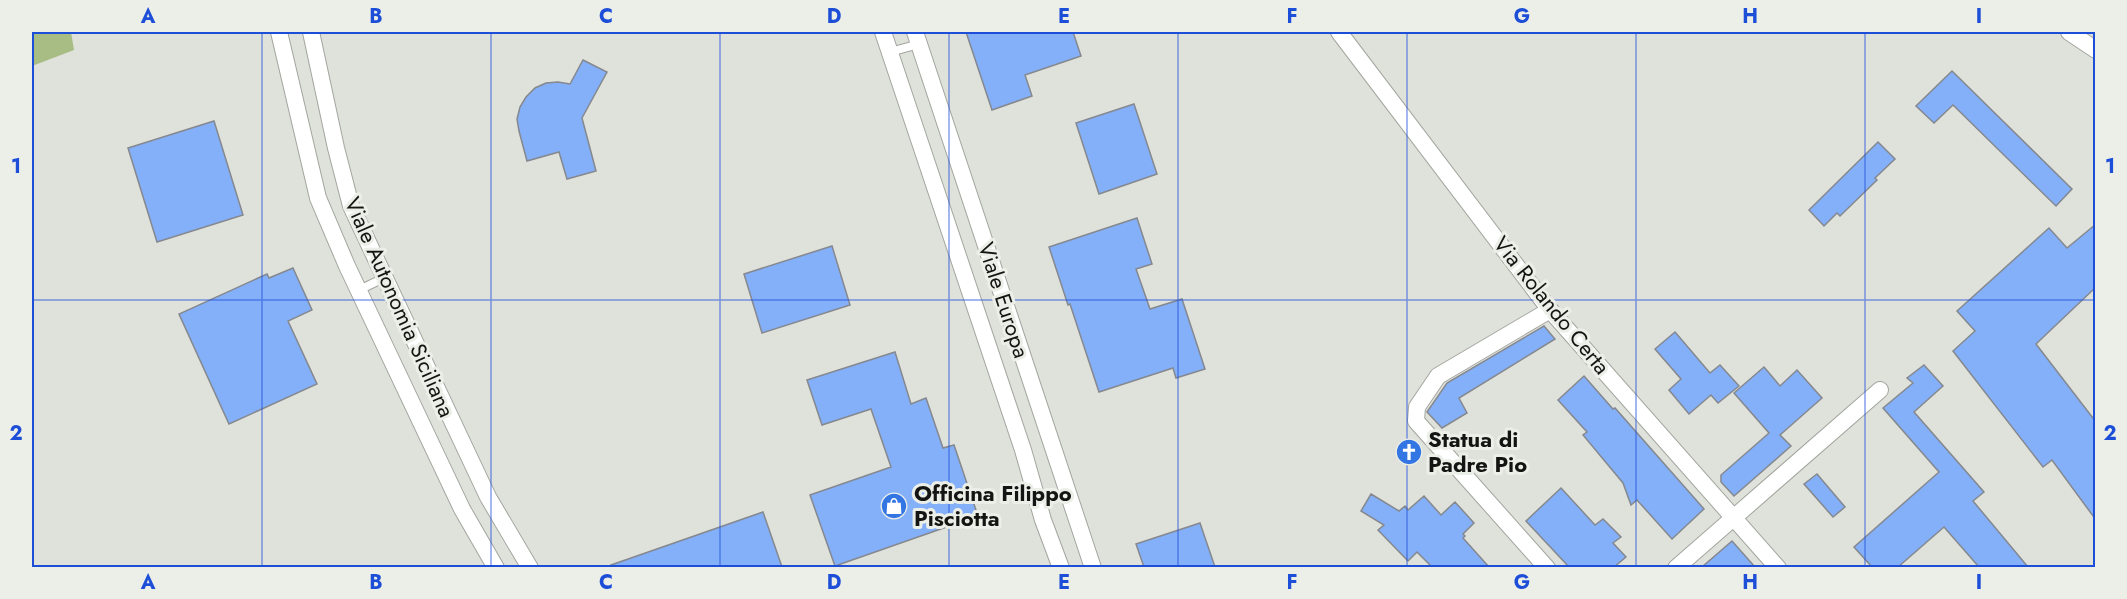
<svg xmlns="http://www.w3.org/2000/svg" width="2127" height="599" viewBox="0 0 2127 599" font-family="Jost,sans-serif">
<style>
.green{fill:#a7bd83}
.building{fill:#83b0f9;stroke:#85888e;stroke-width:1.5}
.lines{fill:none;stroke-linecap:round;stroke-linejoin:round}
.service-casing{stroke:#a3a69f;stroke-width:10}
.minor-casing{stroke:#a3a69f;stroke-width:18}
.service{stroke:#fff;stroke-width:8}
.minor{stroke:#fff;stroke-width:16}
.grid{fill:none;stroke:#1d4ed8;stroke-width:1.5;stroke-opacity:0.55}
.labels{text-anchor:middle;dominant-baseline:central;stroke-width:6;stroke-linejoin:round;paint-order:stroke}
.street-label{font-size:22px;fill:#141512;stroke:#ecefe8}
.poi-label{font-size:22px;font-weight:bold;fill:#141512;stroke:#ecefe8;text-anchor:start}
.neatline{fill:none;stroke:#1d4ed8;stroke-width:2}
.grid-label{font-size:20px;text-anchor:middle;font-weight:bold;fill:#1d4ed8}
</style>
<rect width="100%" height="100%" fill="#dfe1db"/>
<polygon class="green" points="32,32 71,32 74,50 32,66"/>
<g class="building">
<polygon points="966,32 1073,32 1081,56 1025,75 1032,96 992,110"/>
<polygon points="583,60 607,72 582,118 596,171 567,179 559,152 527,161 519,131 517,119 520,107 526,97 535,88 546,83 558,82 570,84"/>
<polygon points="1952,71 2072,189 2056,206 1953,105 1934,123 1916,106"/>
<polygon points="1134,104 1157,174 1099,194 1076,123"/>
<polygon points="214,121 243,215 157,242 128,148"/>
<polygon points="1878,142 1895,159 1875,178 1877,180 1840,216 1837,213 1824,226 1809,210"/>
<polygon points="1137,218 1152,264 1136,269 1150,309 1182,299 1205,369 1176,378 1173,368 1099,392 1070,304 1068,305 1049,247"/>
<polygon points="2096,224 2096,287 2036,344 2096,422 2096,520 2052,460 2043,467 1953,351 1975,331 1957,311 2049,228 2067,248"/>
<polygon points="832,246 850,305 762,333 744,274"/>
<polygon points="293,268 312,310 288,321 317,384 229,424 179,314 267,274 269,278"/>
<polygon points="1544,326 1555,339 1459,398 1467,413 1442,428 1427,412 1447,383"/>
<polygon points="1675,332 1710,373 1720,365 1739,386 1718,403 1711,395 1689,414 1669,390 1681,379 1655,349"/>
<polygon points="895,352 911,404 926,398 943,448 954,445 978,516 835,566 810,495 891,467 871,409 822,425 807,380"/>
<polygon points="1924,365 1943,386 1914,412 1984,492 1973,501 2028,567 1979,567 1944,527 1898,567 1872,567 1854,547 1939,472 1883,408 1913,383 1907,378"/>
<polygon points="1764,367 1780,386 1797,370 1822,398 1780,435 1791,446 1734,496 1721,482 1721,475 1769,433 1734,393"/>
<polygon points="1584,376 1613,409 1615,408 1704,509 1672,539 1637,500 1631,505 1623,483 1583,435 1587,432 1558,400"/>
<polygon points="1817,474 1845,507 1833,517 1804,484"/>
<polygon points="1561,488 1595,525 1603,519 1621,537 1613,543 1626,557 1614,567 1569,567 1526,521"/>
<polygon points="1371,494 1399,511 1405,506 1408,510 1424,496 1441,515 1455,502 1474,523 1463,534 1465,536 1463,538 1489,567 1432,567 1417,552 1408,561 1378,530 1384,525 1361,511"/>
<polygon points="763,512 782,567 612,567 611,565"/>
<polygon points="1200,523 1215,567 1144,567 1136,544"/>
<polygon points="1732,541 1755,567 1702,567"/>
</g>
<g class="lines">
<g class="service-casing">
<g id="service">
<polyline points="890,52 919,44"/>
<polyline points="359,290 384,278"/>
</g>
</g>
<g class="minor-casing">
<g id="minor">
<polyline points="279,32 318,198 347,266 462,509 496,568"/>
<polyline points="311,32 336,148 351,206 488,497 530,568"/>
<polyline points="883,32 1023,450 1043,520 1061,568"/>
<polyline points="915,32 1093,568"/>
<polyline points="1339,32 1550,310 1778,568"/>
<polyline points="2069,32 2096,50"/>
<polyline points="1547,568 1416,421 1417,407 1438,376 1550,310"/>
<polyline points="1676,568 1880,390"/>
</g>
</g>
<use href="#service" class="service"/>
<use href="#minor" class="minor"/>
</g>
<path class="grid" d="M262,32V568M491,32V568M720,32V568M949,32V568M1178,32V568M1407,32V568M1636,32V568M1865,32V568M32,300H2096"/>
<defs>
<g id="church-disc" transform="scale(1.35)"><circle r="9.5" fill="#3376e3" stroke="#ecefe8"/><path d="M-1.2-6h2.4v3.5h3.3v2.4h-3.3V6h-2.4V-.1h-3.3v-2.4h3.3Z" fill="#fff"/></g>
<g id="shop-disc" transform="scale(1.35)"><circle r="9.5" fill="#3376e3" stroke="#ecefe8"/><path d="M-5-2.5h2.3a2.7 3.5 0 0 1 5.4 0H5L5.5 6h-11ZM-1.5-2.5h3a1.5 2.3 0 0 0-3 0Z" fill="#fff"/></g>
</defs>
<g fill-rule="evenodd">
<use href="#church-disc" x="1409" y="452"/>
<use href="#shop-disc" x="894" y="506"/>
</g>
<g class="labels">
<g class="street-label">
<text transform="translate(1004 300) rotate(72)">Viale Europa</text>
<text transform="translate(1552 305) rotate(51)">Via Rolando Certa</text>
<text transform="translate(400 307) rotate(66)">Viale Autonomia Siciliana</text>
</g>
<g class="poi-label">
<text x="1428" y="439">Statua di<tspan x="1428" dy="25">Padre Pio</tspan></text>
<text x="914" y="493">Officina Filippo<tspan x="914" dy="25">Pisciotta</tspan></text>
</g>
</g>
<rect width="2127" height="599" fill="none" stroke="#ecefe8" stroke-width="66"/>
<rect x="33" y="33" width="2061" height="533" class="neatline"/>
<g class="grid-label">
<text x="148" y="23">A</text>
<text x="376" y="23">B</text>
<text x="606" y="23">C</text>
<text x="834" y="23">D</text>
<text x="1064" y="23">E</text>
<text x="1292" y="23">F</text>
<text x="1522" y="23">G</text>
<text x="1750" y="23">H</text>
<text x="1979" y="23">I</text>
<text x="16" y="173">1</text>
<text x="2110" y="173">1</text>
<text x="16" y="440">2</text>
<text x="2110" y="440">2</text>
<text x="148" y="589">A</text>
<text x="376" y="589">B</text>
<text x="606" y="589">C</text>
<text x="834" y="589">D</text>
<text x="1064" y="589">E</text>
<text x="1292" y="589">F</text>
<text x="1522" y="589">G</text>
<text x="1750" y="589">H</text>
<text x="1979" y="589">I</text>
</g>
</svg>
